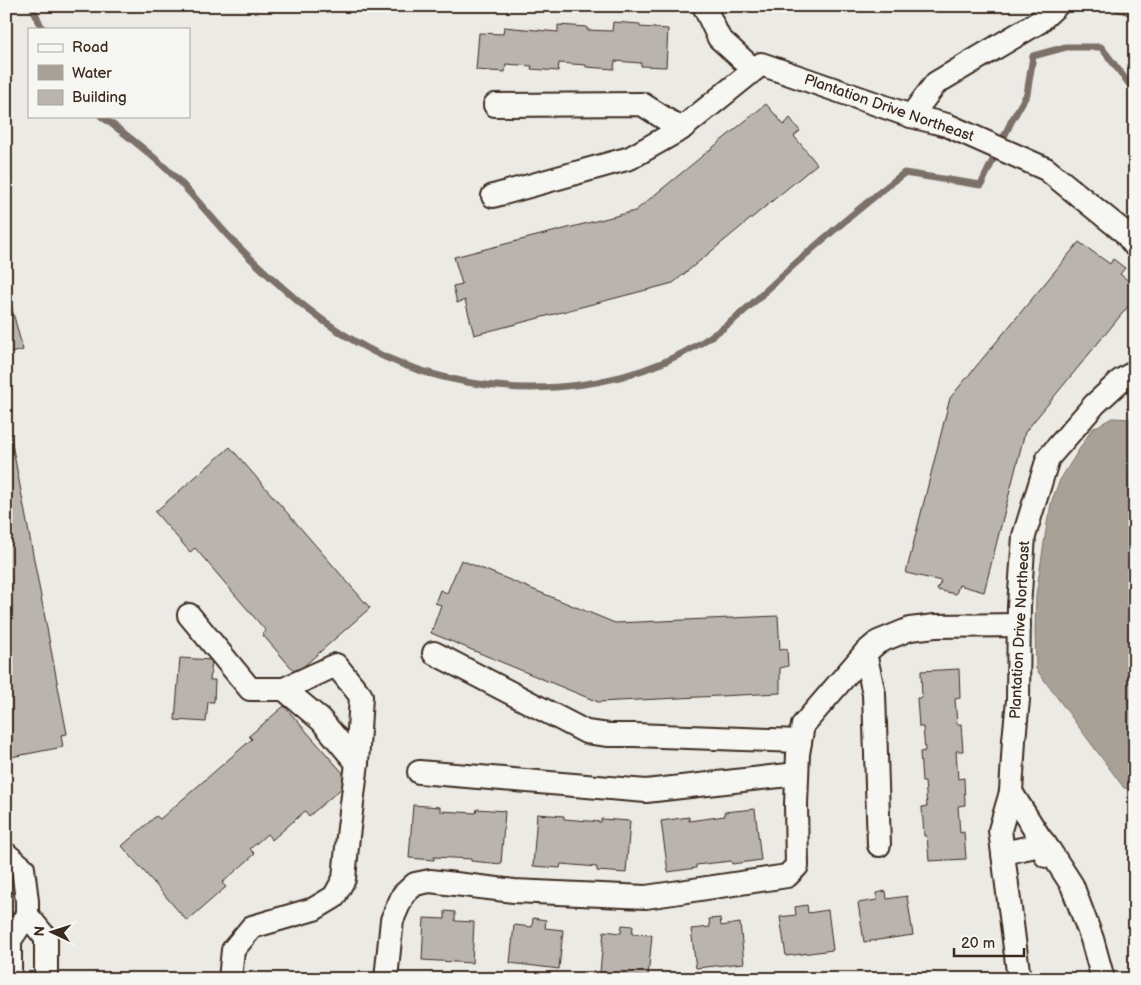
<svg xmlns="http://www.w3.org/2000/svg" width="1141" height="985" viewBox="0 0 1141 985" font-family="'Balsamiq Sans',sans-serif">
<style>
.water{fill:#a8a198;stroke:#7c7167}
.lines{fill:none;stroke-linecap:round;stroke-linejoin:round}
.stream{stroke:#7c7167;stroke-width:7}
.building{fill:#bab4ae;stroke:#3b2a1e}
.minor-casing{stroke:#3b2a1e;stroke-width:26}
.minor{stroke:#f6f6f2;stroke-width:22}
.labels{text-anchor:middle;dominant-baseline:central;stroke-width:4.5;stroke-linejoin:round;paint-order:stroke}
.street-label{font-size:15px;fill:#3b2a1e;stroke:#f6f6f2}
</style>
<rect width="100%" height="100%" fill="#ebeae5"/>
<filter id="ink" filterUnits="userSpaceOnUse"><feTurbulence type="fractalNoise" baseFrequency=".02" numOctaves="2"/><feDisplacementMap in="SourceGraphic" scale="10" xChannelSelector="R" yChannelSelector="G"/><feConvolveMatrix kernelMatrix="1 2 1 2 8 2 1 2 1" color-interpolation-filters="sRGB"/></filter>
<g filter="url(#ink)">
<polygon class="water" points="1112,418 1135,419 1135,790 1124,788 1036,669 1035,630 1036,595 1047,523 1052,500 1060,480 1092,429"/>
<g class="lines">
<g class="stream">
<polyline points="32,6 42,29"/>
<path d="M101,116C127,135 153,155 176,178C192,194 206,211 221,228C245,255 272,279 299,302C325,323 354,343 385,357C490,404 624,399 719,331C747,311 770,286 796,263C831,232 867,202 904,173L981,185L1011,122L1027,94L1033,56L1066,47H1101L1130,85L1135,84"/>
</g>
</g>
<g class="building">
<polygon points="1112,6 1135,6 1135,17 1111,9"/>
<polygon points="613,22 640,24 640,27 668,29 666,67 641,66 641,63 615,61 614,69 586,67 586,65 559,63 558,71 531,69 532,66 506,64 505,72 476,70 479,33 503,34 504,27 558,32 558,25 587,27 587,30 612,31"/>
<polygon points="766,104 784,125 790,118 800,131 794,136 817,164 673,283 474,335 465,300 457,303 453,286 462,284 454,257 635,211"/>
<polygon points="1079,242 1110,264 1113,259 1125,268 1120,274 1135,286 1135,298 1025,432 984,592 959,585 956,594 937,590 941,581 906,573 950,398"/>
<polygon points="7,290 23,350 6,354 6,291"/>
<polygon points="6,412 67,734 61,735 63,747 6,758"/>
<polygon points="230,447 370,608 296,673 262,634 266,631 195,548 190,552 155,512"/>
<polygon points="461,560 615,623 778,616 780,650 787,649 788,666 780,668 780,693 598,702 431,633 441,605 435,603 440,590 447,593"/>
<polygon points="180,658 212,660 210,680 215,680 214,702 208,702 206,722 175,720"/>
<polygon points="959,669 960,698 955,699 957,724 961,724 963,751 956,751 958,779 964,778 965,805 958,806 960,833 964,832 966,859 929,861 927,836 924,836 922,807 927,806 925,782 922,782 920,752 925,751 923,727 919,727 917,698 922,698 921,671"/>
<polygon points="284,706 350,781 309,816 305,811 272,840 267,834 250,849 255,854 222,883 226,887 187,921 122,846 156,816 160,819 252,739 249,736"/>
<polygon points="413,805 440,807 440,811 476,813 477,809 505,811 501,864 471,861 471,859 434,857 434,860 409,858"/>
<polygon points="755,809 761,860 732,864 731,861 696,865 696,868 668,872 661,821 689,817 689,821 725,816 724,812"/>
<polygon points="537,814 564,816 564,819 601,822 601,819 630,821 626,873 597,871 597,867 561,864 560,868 533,866"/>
<polygon points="886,891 887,899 907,896 913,935 864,942 858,903 877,900 876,893"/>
<polygon points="807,905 808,913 828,910 833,950 786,956 780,917 796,915 795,907"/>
<polygon points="445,911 455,912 455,921 474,922 472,963 422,960 424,918 445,919"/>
<polygon points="533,918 546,920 545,928 563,930 559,969 510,963 514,925 532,927"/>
<polygon points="720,918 721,926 740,923 744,963 696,968 691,929 710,927 709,919"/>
<polygon points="622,925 633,926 632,934 652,935 648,977 600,972 604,931 621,933"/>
</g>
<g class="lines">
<g class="minor-casing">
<g id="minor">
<polyline points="704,6 719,38 754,70 761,64 911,116 947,125 1046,169 1124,232 1135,246"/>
<polyline points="495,105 642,104 681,129"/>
<polyline points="911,116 936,83 1039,22 1056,6"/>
<polyline points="493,196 630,158 681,129 754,70"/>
<polyline points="189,615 250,689 284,689 321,720 357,763 348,836 344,879 334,897 314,909 252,927 233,950 230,979"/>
<polyline points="434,653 586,732 609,735 634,735 800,741"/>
<polyline points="865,653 874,694 879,845"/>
<polyline points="284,689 336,665 361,696 357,763"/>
<polyline points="419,772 646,791 797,774"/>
<polyline points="1011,792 1038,835 1050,851 1072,885 1092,939 1103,979"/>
<polyline points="1003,853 1045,844 1046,856"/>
<polyline points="6,854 23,868 27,901 27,915 10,940 10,979"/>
<polyline points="27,915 46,938 46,979"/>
<polyline points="386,979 392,920 403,895 415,884 430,881 514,891 646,897 787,876 797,866 796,804 798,754 803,725 865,653 878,642 910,629 935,626 1019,625"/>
<polyline points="1019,979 1000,830 1011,792 1014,740 1018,700 1019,606 1024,536 1048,458 1095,404 1120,381 1135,372"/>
</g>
</g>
<use href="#minor" class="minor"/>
</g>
</g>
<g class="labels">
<g class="street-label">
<text transform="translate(889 108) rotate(19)">Plantation Drive Northeast</text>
<text transform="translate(1020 630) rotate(-87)">Plantation Drive Northeast</text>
</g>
</g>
<rect width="1141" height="985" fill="none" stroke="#f6f6f2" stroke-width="25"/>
<rect x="12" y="12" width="1116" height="960" fill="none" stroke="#3b2a1e" stroke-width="2" filter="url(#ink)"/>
<rect x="28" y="28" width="162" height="90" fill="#f6f6f2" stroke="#aba49d"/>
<rect x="38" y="44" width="25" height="8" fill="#f6f6f2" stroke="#aba49d"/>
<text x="72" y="52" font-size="15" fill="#3b2a1e">Road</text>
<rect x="38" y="65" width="25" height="15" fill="#a8a198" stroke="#aba49d"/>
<text x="72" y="78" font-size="15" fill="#3b2a1e">Water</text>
<rect x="38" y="90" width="25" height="15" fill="#bab4ae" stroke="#aba49d"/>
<text x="72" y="102" font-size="15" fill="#3b2a1e">Building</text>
<g transform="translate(52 932) rotate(274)" stroke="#f6f6f2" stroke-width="4" paint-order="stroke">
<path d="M0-4L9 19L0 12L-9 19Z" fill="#3b2a1e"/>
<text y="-8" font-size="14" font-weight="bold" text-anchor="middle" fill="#3b2a1e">N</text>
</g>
<path d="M954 948v8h70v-8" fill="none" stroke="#3b2a1e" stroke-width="2.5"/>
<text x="961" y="948" font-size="15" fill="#3b2a1e" stroke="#f6f6f2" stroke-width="4" paint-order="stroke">20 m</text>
</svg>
